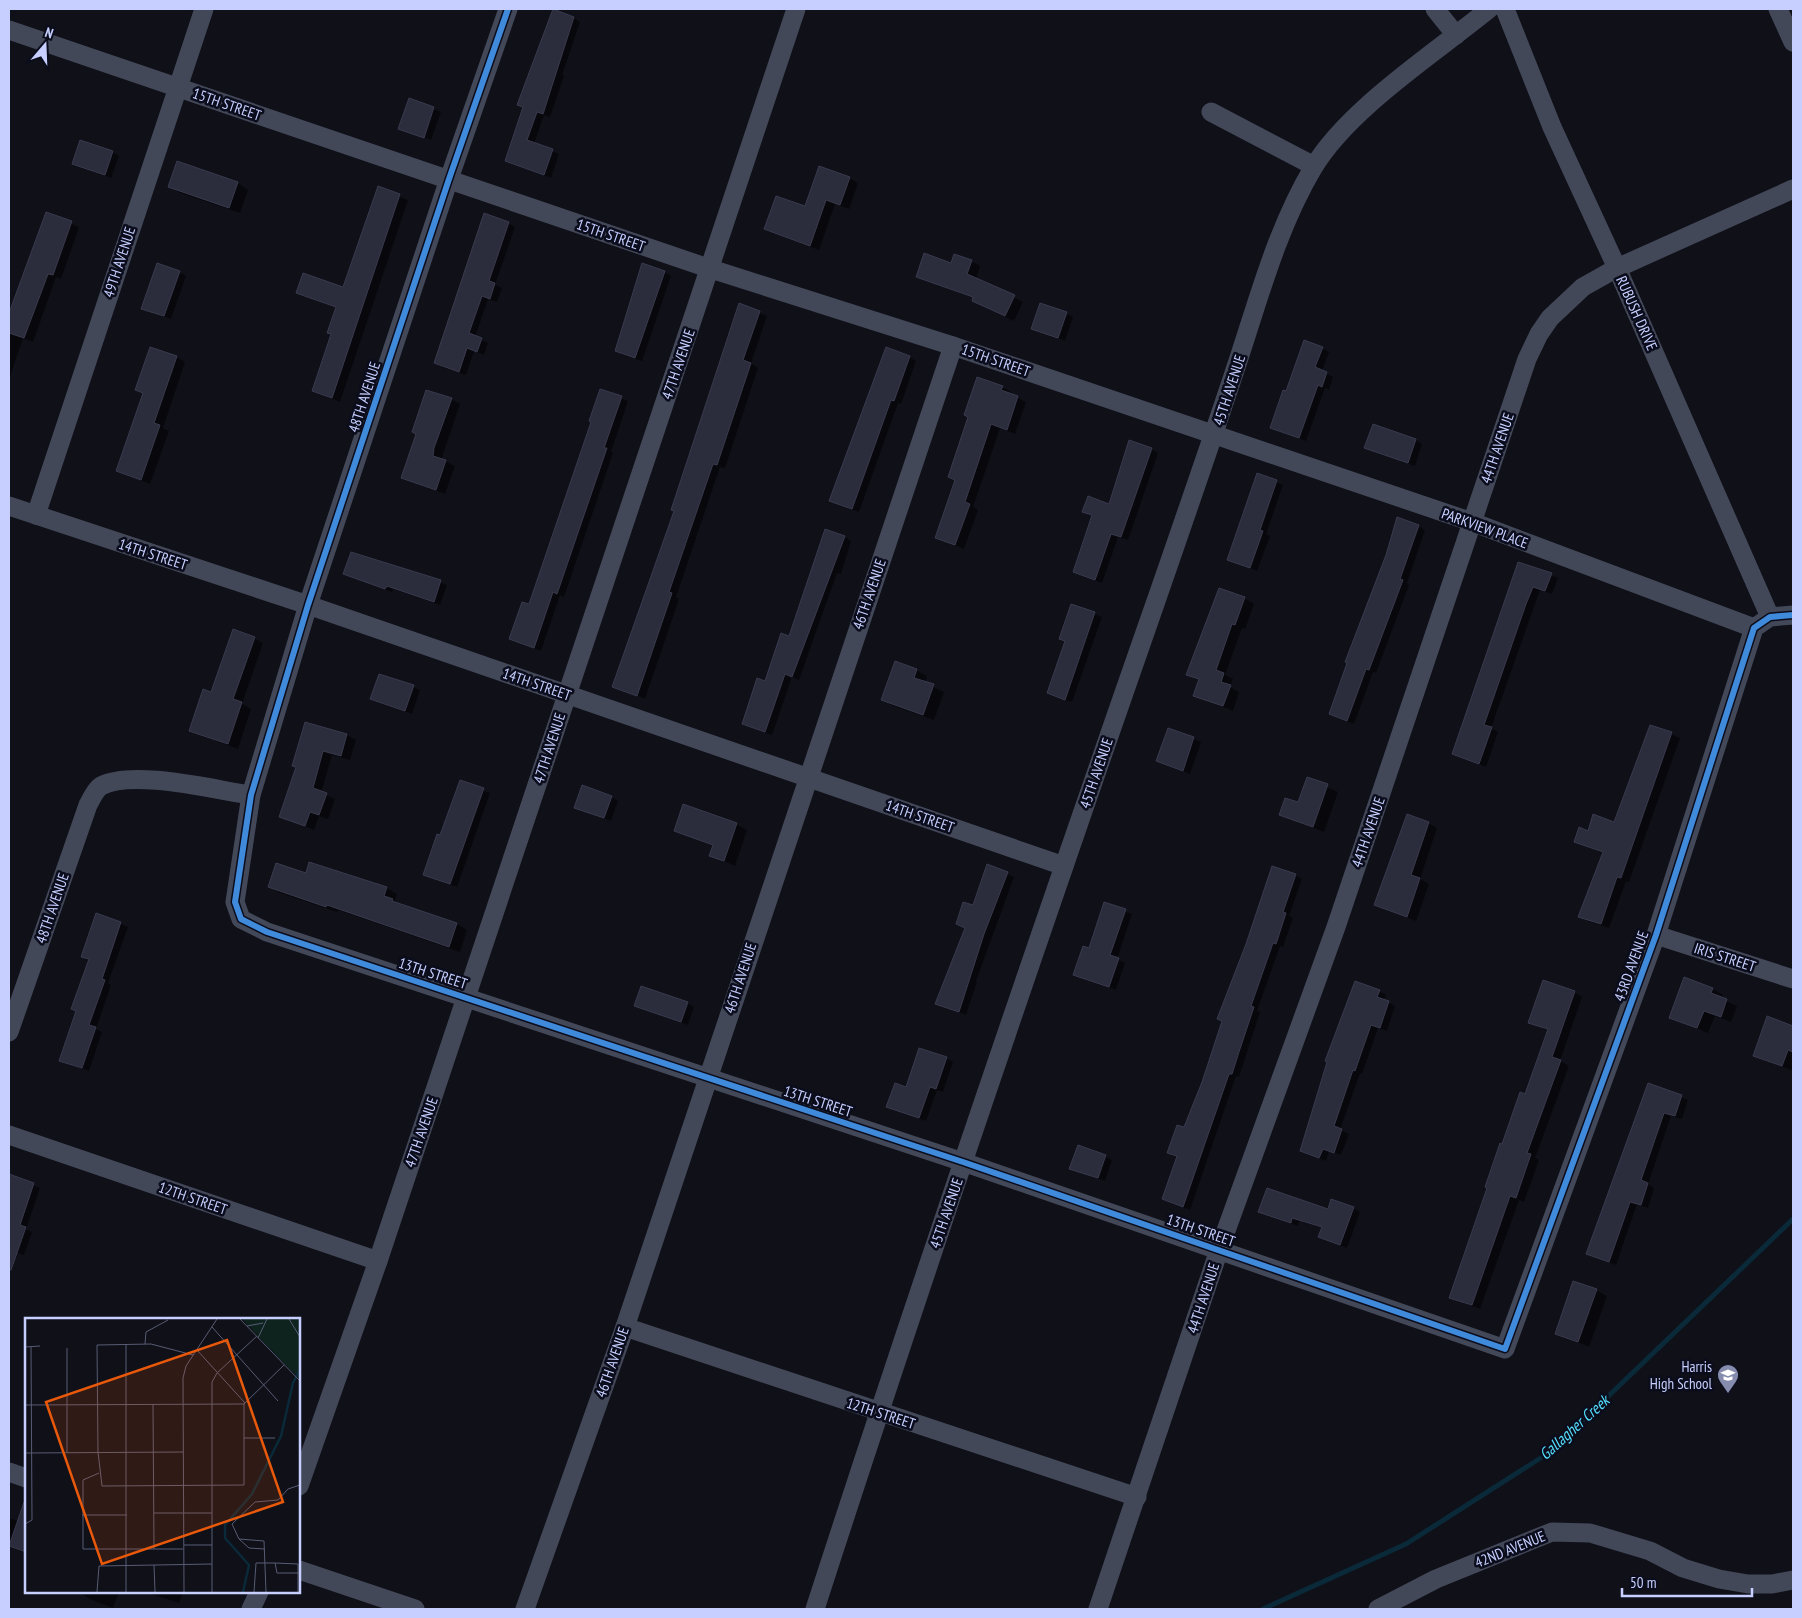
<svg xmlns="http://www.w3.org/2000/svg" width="1802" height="1618" viewBox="0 0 1802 1618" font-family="'PT Sans Narrow',sans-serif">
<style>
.shadow{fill:#0007}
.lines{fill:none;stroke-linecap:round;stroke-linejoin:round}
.stream{stroke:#0a2939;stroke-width:5}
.building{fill:#2b2d3c;stroke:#393a4e}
.minor{stroke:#434859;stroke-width:19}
.cycleway-casing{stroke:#0b0d1c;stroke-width:9}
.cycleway{stroke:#408adc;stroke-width:6}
.labels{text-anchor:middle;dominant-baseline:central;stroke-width:5;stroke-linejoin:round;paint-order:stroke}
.street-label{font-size:15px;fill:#c6cfff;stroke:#0b0d1c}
.poi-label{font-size:15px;fill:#c6cfff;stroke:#0b0d1c;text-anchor:end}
.water-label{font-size:16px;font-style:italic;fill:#54dfff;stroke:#0b0d1c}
.inset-river{fill:none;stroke:#0a2939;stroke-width:2.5}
.inset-road{fill:none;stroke:#585c74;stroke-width:1}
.view{fill:#e8590c;fill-opacity:0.15;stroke:#e8590c;stroke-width:2.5}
.inset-edge{fill:none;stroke:#c6cfff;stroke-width:2.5}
</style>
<rect width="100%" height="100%" fill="#0f1018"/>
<g class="shadow">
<polygon points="574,18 580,22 562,75 564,76 550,117 544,115 534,144 559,154 551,178 506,161 525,108 518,104"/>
<polygon points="410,100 441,112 431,140 400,128"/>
<polygon points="112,152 119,156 111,178 73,163"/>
<polygon points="178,163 238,183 248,190 240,213 180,193 170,187"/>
<polygon points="849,178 858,183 849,209 835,204 819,250 765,229 806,208"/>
<polygon points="379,188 408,200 340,402 313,391 332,335 337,308 298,292 344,289"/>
<polygon points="47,214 79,227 61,279 56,277 33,342 23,338 9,380 9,317"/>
<polygon points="508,223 515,227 495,285 502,288 497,302 488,299 475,337 488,343 484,355 474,351 466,375 442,367 436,363"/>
<polygon points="971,261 980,266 976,279 1023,302 1014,321 982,306 973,301 974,298 917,277 952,264"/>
<polygon points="179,272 186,276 171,319 143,308"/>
<polygon points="664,272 671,276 642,361 623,355 616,351"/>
<polygon points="740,305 767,316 751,363 758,368 725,468 720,467 676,597 679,599 645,699 614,686 675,511"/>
<polygon points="1066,313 1073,317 1065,341 1033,328"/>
<polygon points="1322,348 1329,352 1322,371 1333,377 1329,390 1325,388 1306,441 1271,427 1287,393"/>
<polygon points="176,357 185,362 163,428 169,431 150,484 117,471 144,394 136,390"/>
<polygon points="909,357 916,361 901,404 898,403 859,512 838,504 831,500"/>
<polygon points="1002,387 1011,392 1010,394 1026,402 1015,434 1000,428 973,507 978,510 964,549 936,537"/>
<polygon points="600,390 628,401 611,452 613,453 564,597 560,595 541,651 511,639 530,605 592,422"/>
<polygon points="451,399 460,404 443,454 442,460 455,466 445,494 402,477"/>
<polygon points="1416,440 1422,444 1415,466 1366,448"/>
<polygon points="1151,449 1158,453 1128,540 1118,537 1102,583 1074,572 1093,516 1084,511 1110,505"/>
<polygon points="1258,475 1283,485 1266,534 1270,536 1257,571 1229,559"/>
<polygon points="1418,526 1425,530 1407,583 1409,585 1376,673 1373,672 1354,724 1338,718 1331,714"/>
<polygon points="845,537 851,541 841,574 837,573 799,680 792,677 772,735 750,727 743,723"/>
<polygon points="351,553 447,585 440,605 393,589 392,592 344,574"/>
<polygon points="1519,564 1558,578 1552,594 1540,590 1491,728 1498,732 1486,767 1453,754"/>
<polygon points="1244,598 1254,604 1245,629 1242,628 1225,675 1233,679 1230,687 1239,692 1233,711 1194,695 1200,680 1188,674"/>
<polygon points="1072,605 1102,617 1072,702 1048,693 1066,642 1060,639"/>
<polygon points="254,638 263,643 242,704 251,709 238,749 190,731 212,694"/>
<polygon points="916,670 927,676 925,683 944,692 934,720 893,706 882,700"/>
<polygon points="413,687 420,690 412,714 372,699"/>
<polygon points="306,723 347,735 356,740 350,760 332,755 321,793 335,799 328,819 319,816 314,830 281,816 297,767"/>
<polygon points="1168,730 1201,742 1190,774 1158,761"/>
<polygon points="1671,734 1680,738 1629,882 1626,881 1609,928 1588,921 1580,916 1604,854 1576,842 1589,832 1615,823"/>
<polygon points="1307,778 1338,792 1324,832 1281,815 1299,804"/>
<polygon points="460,781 490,793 457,887 424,874 441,837"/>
<polygon points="611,797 618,801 611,821 575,807"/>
<polygon points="1428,823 1437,828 1420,879 1429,884 1416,921 1375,905"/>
<polygon points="736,824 747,830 735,866 711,855 714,846 675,831"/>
<polygon points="988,866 1014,877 976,981 977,982 966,1015 937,1004 966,928 957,924 974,907"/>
<polygon points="306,874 387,888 397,894 395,901 401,905 457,924 467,930 460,952 338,910 337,912 280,893 270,887"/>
<polygon points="1295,875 1302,879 1289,916 1293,918 1283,947 1280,946 1257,1011 1260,1012 1239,1077 1236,1076 1190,1210 1171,1203 1164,1199 1178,1157 1169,1152 1184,1128"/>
<polygon points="1105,904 1132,914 1117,959 1125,963 1116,990 1075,974 1089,949"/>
<polygon points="97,914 128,927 108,983 111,985 96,1029 102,1032 89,1071 61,1060 77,1011 90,960 82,956"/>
<polygon points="1684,979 1713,989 1723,995 1722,999 1737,1006 1731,1022 1715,1016 1708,1033 1670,1017"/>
<polygon points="1379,991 1386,995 1384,1000 1395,1006 1387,1031 1378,1028 1362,1074 1360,1073 1340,1130 1349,1134 1341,1155 1329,1151 1326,1161 1308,1154 1301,1150"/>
<polygon points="1574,992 1582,997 1560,1061 1569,1066 1535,1158 1539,1160 1524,1202 1519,1200 1480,1309 1450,1297 1503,1146 1526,1096 1548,1030 1530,1022"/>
<polygon points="687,1003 694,1007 688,1025 636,1005"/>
<polygon points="1767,1018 1793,1027 1793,1071 1754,1055"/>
<polygon points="946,1058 953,1062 943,1092 937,1090 926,1121 888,1107"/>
<polygon points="1649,1084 1688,1100 1682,1119 1671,1116 1648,1184 1654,1188 1648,1208 1637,1204 1616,1265 1587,1254"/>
<polygon points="1105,1156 1112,1160 1105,1181 1071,1168"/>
<polygon points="10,1176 40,1188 26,1229 32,1232 24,1255 9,1250"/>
<polygon points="1353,1208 1360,1212 1347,1248 1320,1237 1323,1228 1299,1221 1298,1226 1260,1212 1329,1211"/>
<polygon points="1596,1290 1607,1296 1589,1347 1556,1333"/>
<polygon points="9,1518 26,1524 26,1553 9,1547"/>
<polygon points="83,1592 119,1592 113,1608 92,1600 82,1594"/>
<polygon points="145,1592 183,1592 179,1603"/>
</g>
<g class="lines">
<polyline class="stream" points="1263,1609 1406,1544 1550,1452 1793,1219"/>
</g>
<g class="building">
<polygon points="553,9 574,17 543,114 537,112 527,140 553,149 544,175 505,161 523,107 517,105"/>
<polygon points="409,98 434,107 424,138 398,129"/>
<polygon points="80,140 113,151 105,175 72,164"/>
<polygon points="177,161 238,182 229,208 168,187"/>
<polygon points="819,166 850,177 840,205 826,200 810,246 764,229 776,196 805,206"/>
<polygon points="378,186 400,194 332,398 312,391 331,334 327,333 336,307 296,293 303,273 343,287"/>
<polygon points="46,212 72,221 53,275 48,274 24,338 9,333 9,313"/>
<polygon points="484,213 509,222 489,281 495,283 490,299 482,296 469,333 482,338 477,352 467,348 459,372 434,363"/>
<polygon points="924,253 951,263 954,254 972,260 967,274 1015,295 1005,316 972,301 973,297 916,277"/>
<polygon points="157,263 180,271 164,316 141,309"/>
<polygon points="642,263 665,271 635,358 615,351"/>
<polygon points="739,303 760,311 743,360 751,363 717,465 713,464 669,592 672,593 637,696 612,687 674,511 671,510"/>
<polygon points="1040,303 1067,312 1058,338 1031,329"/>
<polygon points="1304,340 1323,347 1315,367 1327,372 1322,387 1318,385 1299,438 1270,428 1283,390 1286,391"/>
<polygon points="150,347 177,356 154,423 160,425 141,480 116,471 143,393 135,390"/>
<polygon points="886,347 910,356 894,401 891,400 852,509 829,501"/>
<polygon points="977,377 1003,386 1001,390 1018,396 1007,430 991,424 965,502 970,504 955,545 935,538 955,480 948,477 968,417 964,415"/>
<polygon points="600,389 622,396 604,448 607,448 557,594 553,592 534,648 509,639 522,602 529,604 591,422 589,421"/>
<polygon points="426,390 452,398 434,448 433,456 446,460 436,490 401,478 416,434 412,432"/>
<polygon points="1373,424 1416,439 1408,463 1364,448"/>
<polygon points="1129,440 1152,448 1121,537 1111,534 1095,580 1073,572 1092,515 1082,512 1088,496 1109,504"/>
<polygon points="1257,473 1277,480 1260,530 1263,531 1250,568 1227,560"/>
<polygon points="1397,517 1419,525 1400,579 1403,580 1369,670 1366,669 1347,721 1329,714 1347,663 1345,662 1386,555"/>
<polygon points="825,529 845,536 792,677 785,674 765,732 742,724 757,678 765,681 781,633 789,636"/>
<polygon points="351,552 441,580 434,602 387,586 385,589 343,574"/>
<polygon points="1518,562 1552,573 1545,591 1533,587 1526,604 1484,725 1492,727 1479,764 1452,754"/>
<polygon points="1219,588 1245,597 1235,625 1232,624 1216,670 1224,673 1221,682 1231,685 1223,706 1193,696 1199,679 1186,675"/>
<polygon points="1071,604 1095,612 1065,700 1047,693 1065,641 1059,639"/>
<polygon points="233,629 255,637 233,699 242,702 228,744 189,731 203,689 211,692"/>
<polygon points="895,661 917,669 914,678 934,684 923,715 881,700"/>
<polygon points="379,674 414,685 405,711 370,699"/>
<polygon points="305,722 347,734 341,756 323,751 313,788 327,793 319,815 310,812 305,826 279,817 296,767 292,766"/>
<polygon points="1650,725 1672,732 1621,878 1617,877 1601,924 1578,917 1603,852 1574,842 1579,827 1588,831 1593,814 1614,822"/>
<polygon points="1168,728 1194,737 1183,771 1156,761"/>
<polygon points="1307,777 1328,784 1313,827 1279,815 1285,798 1298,802"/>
<polygon points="460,780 484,788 450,884 423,875 437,834 440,835"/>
<polygon points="582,785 612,796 604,818 574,808"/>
<polygon points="683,804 737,823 724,861 709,856 713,845 674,831"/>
<polygon points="1407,814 1429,822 1411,875 1420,878 1407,917 1374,905"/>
<polygon points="309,862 387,887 384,896 393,899 392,901 457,923 449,947 327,905 326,907 268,887 276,863 306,873"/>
<polygon points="987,864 1008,872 984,934 959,1012 935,1004 965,928 956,924 963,902 973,905"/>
<polygon points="1272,866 1296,874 1283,912 1286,913 1276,944 1273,943 1251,1006 1254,1007 1239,1052 1232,1074 1229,1074 1183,1207 1162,1199 1177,1156 1167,1153 1177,1125 1184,1127 1202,1082 1222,1021 1217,1019 1246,944"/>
<polygon points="1104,902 1126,909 1110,955 1119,958 1109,987 1073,975 1083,946 1089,948"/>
<polygon points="96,913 121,922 102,979 105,980 89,1025 96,1027 82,1068 59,1061 76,1011 71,1009 89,959 81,957"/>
<polygon points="1684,977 1713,988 1711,993 1727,999 1721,1017 1704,1011 1697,1028 1669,1018"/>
<polygon points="1543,980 1575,991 1552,1057 1561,1060 1527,1153 1531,1154 1516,1198 1510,1196 1472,1305 1449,1298 1487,1188 1485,1187 1500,1143 1502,1144 1520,1092 1525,1094 1548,1029 1528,1023"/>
<polygon points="1355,981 1380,990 1377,997 1389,1001 1380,1028 1371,1025 1355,1071 1353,1070 1334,1126 1342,1129 1334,1153 1323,1149 1319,1158 1300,1151 1327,1062 1325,1061"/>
<polygon points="641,986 688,1002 681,1022 634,1006"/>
<polygon points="1767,1016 1793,1026 1793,1052 1788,1050 1782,1066 1753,1056"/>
<polygon points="919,1048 947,1057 936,1089 930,1087 919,1118 886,1107 895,1083 906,1087"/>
<polygon points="1648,1083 1682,1095 1675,1116 1664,1113 1641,1180 1648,1183 1641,1205 1630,1202 1609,1262 1586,1254"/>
<polygon points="1078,1145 1106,1155 1098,1178 1069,1169"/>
<polygon points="9,1174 34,1183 20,1225 26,1227 11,1270 9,1270"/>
<polygon points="1267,1188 1328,1209 1331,1199 1354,1207 1340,1245 1318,1237 1322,1227 1292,1218 1291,1223 1258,1212"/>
<polygon points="1573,1281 1597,1289 1578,1342 1555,1334"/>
<polygon points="24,1502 26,1502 26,1552 9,1546"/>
</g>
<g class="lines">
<g class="minor">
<polyline points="508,9 449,179 308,605 251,795 235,902 241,919 267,932 963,1162 1505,1349 1656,935 1754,628 1770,617 1793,615"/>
<polyline points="1435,9 1456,35"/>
<polyline points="1505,9 1552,127 1617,268 1770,617"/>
<polyline points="1778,9 1793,42"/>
<polyline points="9,30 711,269 953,346 1472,522 1754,628"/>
<polyline points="1211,112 1314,166"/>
<polyline points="9,506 308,605 1064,866"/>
<polyline points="36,515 204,9"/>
<polyline points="1656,935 1793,979"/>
<path d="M9,1032L88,805C91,799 96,789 101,786C133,769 215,790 251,795"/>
<polyline points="9,1135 378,1261"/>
<polyline points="625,1327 1137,1497"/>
<polyline points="9,1472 26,1478"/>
<polyline points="299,1486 378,1261 796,9"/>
<polyline points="299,1570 415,1609"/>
<polyline points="251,1609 259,1592"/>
<polyline points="525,1609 625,1327 953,346"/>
<path d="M815,1609C924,1272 1039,936 1156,601C1184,520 1212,440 1239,358C1260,294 1278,227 1313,168C1348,109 1435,53 1489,9"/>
<polyline points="1098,1609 1219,1250 1336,927 1527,359 1539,334 1550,318 1583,287 1617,268 1793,189"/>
<polyline points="1378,1609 1436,1579 1552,1532 1590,1533 1650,1551 1683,1568 1719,1579 1748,1584 1772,1584 1793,1580"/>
</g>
<g class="cycleway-casing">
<polyline id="cycleway" points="508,9 449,179 308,605 251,795 235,902 241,919 267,932 963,1162 1505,1349 1656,935 1754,628 1770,617 1793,615"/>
</g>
<use href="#cycleway" class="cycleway"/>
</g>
<defs>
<g id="school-pin" transform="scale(1.125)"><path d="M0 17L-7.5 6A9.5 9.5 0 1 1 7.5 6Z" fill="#868cae" stroke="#0b0d1c"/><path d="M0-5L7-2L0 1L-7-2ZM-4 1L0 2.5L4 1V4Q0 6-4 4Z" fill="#fff"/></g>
</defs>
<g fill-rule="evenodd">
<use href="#school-pin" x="1728" y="1375"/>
</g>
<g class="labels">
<g class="street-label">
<text transform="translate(227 104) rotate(19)">15TH STREET</text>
<text transform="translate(611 235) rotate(19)">15TH STREET</text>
<text transform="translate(119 262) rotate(-72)">49TH AVENUE</text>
<text transform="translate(1637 313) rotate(66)">RUBUSH DRIVE</text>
<text transform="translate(996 360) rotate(19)">15TH STREET</text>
<text transform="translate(678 364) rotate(-71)">47TH AVENUE</text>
<text transform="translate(1229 390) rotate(-72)">45TH AVENUE</text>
<text transform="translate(364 397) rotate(-72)">48TH AVENUE</text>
<text transform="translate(1497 448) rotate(-71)">44TH AVENUE</text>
<text transform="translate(1485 528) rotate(20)">PARKVIEW PLACE</text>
<text transform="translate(153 554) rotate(18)">14TH STREET</text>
<text transform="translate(869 594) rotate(-71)">46TH AVENUE</text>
<text transform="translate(537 684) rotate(19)">14TH STREET</text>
<text transform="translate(549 748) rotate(-72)">47TH AVENUE</text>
<text transform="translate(1096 773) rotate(-71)">45TH AVENUE</text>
<text transform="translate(920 816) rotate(19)">14TH STREET</text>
<text transform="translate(1368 832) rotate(-71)">44TH AVENUE</text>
<text transform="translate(52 908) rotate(-71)">48TH AVENUE</text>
<text transform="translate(1725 957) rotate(18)">IRIS STREET</text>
<text transform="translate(1631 966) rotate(-70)">43RD AVENUE</text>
<text transform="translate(433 973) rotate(18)">13TH STREET</text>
<text transform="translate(740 978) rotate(-72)">46TH AVENUE</text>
<text transform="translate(818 1101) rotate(18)">13TH STREET</text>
<text transform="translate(421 1132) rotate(-71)">47TH AVENUE</text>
<text transform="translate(193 1198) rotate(19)">12TH STREET</text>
<text transform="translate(946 1213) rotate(-71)">45TH AVENUE</text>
<text transform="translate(1201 1230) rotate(19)">13TH STREET</text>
<text transform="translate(1203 1298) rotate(-72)">44TH AVENUE</text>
<text transform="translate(612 1362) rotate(-71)">46TH AVENUE</text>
<text transform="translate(881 1413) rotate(18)">12TH STREET</text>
<text transform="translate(1510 1549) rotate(-22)">42ND AVENUE</text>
</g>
<g class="poi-label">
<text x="1712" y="1366">Harris<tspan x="1712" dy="17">High School</tspan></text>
</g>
<g class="water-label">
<text transform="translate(1574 1427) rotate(-42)">Gallagher Creek</text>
</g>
</g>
<g transform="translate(25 1318)">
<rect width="275" height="275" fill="#0f1018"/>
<path d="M217,1H275V61L255,41Z" fill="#0e231e"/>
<path class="inset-river" d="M218,274L224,247L200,220V207L227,176L256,118L268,65L275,51"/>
<path class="inset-road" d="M215,1L275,63M264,1L275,19M222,8L238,5M187,9L253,83M233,20L242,1M101,26V274M120,26L121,14L143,2M0,29L15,28M42,30V134M172,32L220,85M168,37L126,26L72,27L73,134L77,168L219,167V86L259,47M128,86L129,231M0,87L219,86M219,120H250M0,135L158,134M74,155L58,162V231H158M129,195H187M57,197H102M0,206L7,202L6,29M214,221L224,230L240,231M159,227H187M250,245L252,255H275M129,247L130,274M72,274L74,248L187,246M159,274L158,60L161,48L192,1M187,274V64L192,55L232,18M229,274L231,245H250L273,246V274M241,274L239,223L214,221L207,206L230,184L253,182L263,171L275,167"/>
<path class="view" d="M202,22L258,184L77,246L21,84Z"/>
<rect width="275" height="275" class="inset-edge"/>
</g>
<rect width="1802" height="1618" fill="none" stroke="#c6cfff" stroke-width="20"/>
<g transform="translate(45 45) rotate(19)" stroke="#0b0d1c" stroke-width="4" paint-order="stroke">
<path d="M0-4L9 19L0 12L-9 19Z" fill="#c6cfff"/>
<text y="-8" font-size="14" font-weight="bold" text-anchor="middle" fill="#c6cfff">N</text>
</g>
<path d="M1622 1588v8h130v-8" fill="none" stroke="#c6cfff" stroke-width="2.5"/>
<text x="1630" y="1588" font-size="15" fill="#c6cfff" stroke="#0b0d1c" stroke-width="4" paint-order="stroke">50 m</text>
</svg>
